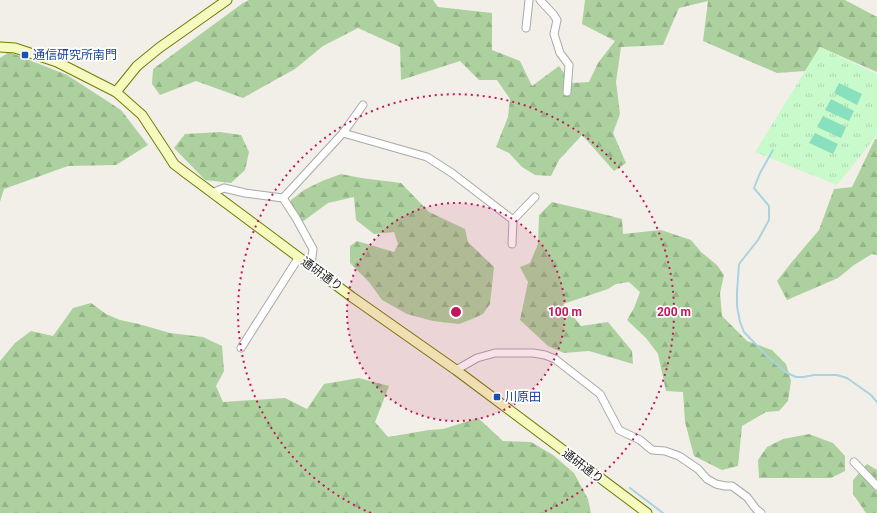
<svg xmlns="http://www.w3.org/2000/svg" width="877" height="513" viewBox="0 0 877 513" font-family="Roboto,'Noto Sans JP',sans-serif">
<style>
.forest{fill:url(#forest-firs)}
.park{fill:url(#park-tufts)}
.pitch{fill:#88e0be}
.lines{fill:none;stroke-linecap:round;stroke-linejoin:round}
.stream{stroke:#aad3df;stroke-width:2}
.street-casing{stroke:#a9a9a9;stroke-width:9}
.secondary-casing{stroke:#707d05;stroke-width:11}
.street{stroke:#fff;stroke-width:7}
.secondary{stroke:#f7fabf;stroke-width:9}
.ring{fill:none;stroke:#c2185b;stroke-width:2;stroke-dasharray:2 4}
.transit-dot{fill:#1a4fb4;stroke:#fff;stroke-width:1.5}
.labels{text-anchor:middle;dominant-baseline:central;stroke-width:3.5;stroke-linejoin:round;paint-order:stroke}
.transit-label{font-size:12px;fill:#164399;stroke:#fff;text-anchor:start}
.street-label{font-size:12px;fill:#222;stroke:#fff}
.centre{fill:#c2185b;stroke:#fff;stroke-width:2}
.ring-label{font-size:12px;text-anchor:middle;font-weight:bold;fill:#c2185b;stroke:#fff;stroke-width:3.5;stroke-linejoin:round;paint-order:stroke}
</style>
<defs>
<pattern id="forest-firs" width="22" height="20" patternUnits="userSpaceOnUse"><rect width="22" height="20" fill="#add19e"/><path d="M5 1l3.5 6h-7zM16 11l3.5 6h-7z" fill="#95b388"/></pattern>
<pattern id="park-tufts" width="24" height="20" patternUnits="userSpaceOnUse"><rect width="24" height="20" fill="#c8facc"/><path d="M3 7l-1-3M5 7V3M7 7l1-3M15 17l-1-3M17 17v-4M19 17l1-3" fill="none" stroke="#acd6af"/></pattern>
</defs>
<rect width="100%" height="100%" fill="#f2efe9"/>
<g class="forest">
<polygon points="249,0 433,0 438,7 492,13 492,50 520,61 532,86 559,66 571,83 589,82 598,63 615,41 582,24 585,0 845,0 877,17 877,72 820,47 805,71 777,73 703,41 708,1 679,8 663,45 621,47 616,82 620,114 613,133 626,163 614,171 582,135 559,160 551,176 535,175 522,167 509,153 496,147 508,117 510,99 497,80 479,80 460,61 401,80 400,47 358,28 323,46 295,69 243,98 196,81 160,95 152,84 153,69 243,3"/>
<polygon points="9,52 67,75 121,110 148,145 116,165 68,166 4,189 0,202 0,58"/>
<polygon points="220,132 241,135 249,152 245,170 231,183 205,180 174,148 185,134"/>
<polygon points="875,139 877,139 877,255 872,254 854,265 838,278 787,300 777,281 791,263 819,230 834,189 852,187"/>
<polygon points="341,174 361,178 401,183 429,212 465,229 468,242 494,267 490,304 483,314 472,319 459,324 433,321 407,314 382,300 369,282 350,263 350,246 357,241 394,252 398,244 394,232 374,234 356,220 354,197 328,203 298,225 287,212 291,200 304,190 322,181"/>
<polygon points="552,202 599,213 622,219 623,234 661,230 691,240 701,252 717,265 724,275 720,293 722,316 747,341 772,350 786,364 791,381 788,401 779,411 766,412 742,426 738,466 722,470 694,456 685,422 683,392 666,391 658,354 646,338 627,320 634,308 640,292 629,282 616,284 608,289 563,304 581,326 608,322 632,351 633,364 589,351 564,353 548,346 520,320 528,282 520,267 530,263 538,244 539,215"/>
<polygon points="91,303 106,314 120,320 139,324 170,333 203,337 222,346 224,371 216,386 223,402 285,398 307,409 324,384 359,378 389,386 375,422 388,437 429,430 443,429 478,418 503,441 531,442 553,455 574,473 588,499 591,513 0,513 0,361 15,343 31,331 53,336 73,308"/>
<polygon points="809,434 833,443 845,456 845,471 831,478 759,478 758,460 767,447 783,439"/>
<polygon points="867,464 877,470 877,513 866,513 853,494 853,480"/>
</g>
<polygon class="park" points="820,47 877,74 877,135 837,185 755,152"/>
<g class="pitch">
<polygon points="839,83 862,94 857,105 834,93"/>
<polygon points="831,99 854,111 849,121 825,110"/>
<polygon points="823,116 846,127 841,138 817,127"/>
<polygon points="815,133 838,144 833,154 809,143"/>
</g>
<g class="lines">
<g class="stream">
<polyline points="773,150 760,173 754,188 769,206 769,220 758,240 739,264 737,292 737,306 740,322 744,332 768,357 787,373 796,377 804,377 814,375 837,375 847,378 871,395 877,402"/>
<polyline points="630,488 663,513"/>
</g>
<g class="street-casing">
<g id="street">
<polyline points="540,0 553,14 557,20 554,34 560,53 569,65 567,92"/>
<polyline points="526,28 529,0"/>
<polyline points="343,133 427,157 452,173 513,220"/>
<polyline points="212,193 224,188 245,193 283,198 296,218 313,249 311,266"/>
<polyline points="283,198 343,133 363,105"/>
<polyline points="512,244 513,220 535,197"/>
<polyline points="241,348 299,257"/>
<polyline points="456,370 477,358 495,353 533,353 545,355 555,359 600,394 619,430 640,440 652,450 665,451 679,456 698,469 707,479 716,484 725,486 732,486 747,497 756,509 761,513"/>
<polyline points="854,462 877,486"/>
</g>
</g>
<g class="secondary-casing">
<g id="secondary">
<polyline points="0,47 15,48 57,62 116,92 142,115 167,153 174,164 183,171 352,297 456,370 647,513"/>
<polyline points="116,92 137,66 159,48 227,0"/>
</g>
</g>
<use href="#street" class="street"/>
<use href="#secondary" class="secondary"/>
</g>
<circle cx="456" cy="312" r="109" fill="#c2185b" fill-opacity=".12"/>
<g class="ring">
<circle cx="456" cy="312" r="109"/>
<path d="M371 513A218 218 0 1 1 541 513"/>
</g>
<g class="transit-dot">
<rect x="21" y="51" width="8" height="8" rx="2"/>
<rect x="493" y="393" width="8" height="8" rx="2"/>
</g>
<g class="labels">
<g class="transit-label">
<text x="33" y="55">通信研究所南門</text>
<text x="505" y="397">川原田</text>
</g>
<g class="street-label">
<text transform="translate(322 274) rotate(36)">通研通り</text>
<text transform="translate(583 466) rotate(37)">通研通り</text>
</g>
</g>
<circle cx="456" cy="312" r="6" class="centre"/>
<g class="ring-label">
<text x="565" y="316">100 m</text>
<text x="674" y="316">200 m</text>
</g>
</svg>
